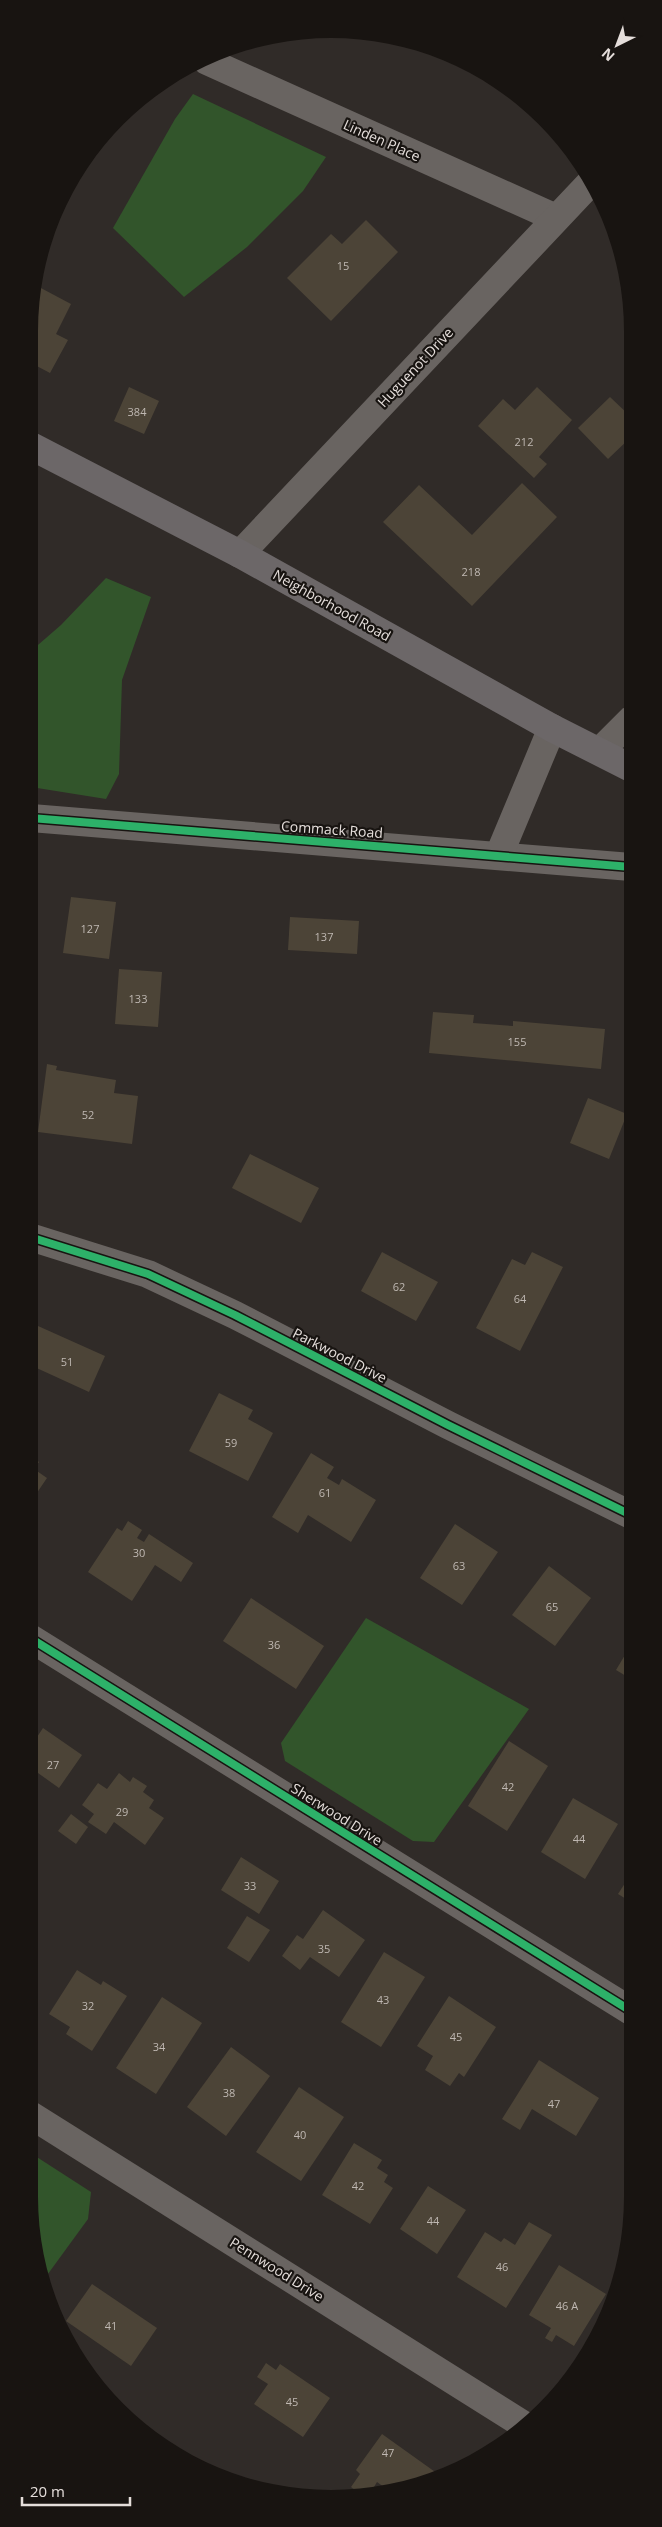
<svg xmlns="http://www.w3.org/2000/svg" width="662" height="2527" viewBox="0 0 662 2527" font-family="'Open Sans',sans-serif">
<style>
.green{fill:#32552b}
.building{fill:#4c4437}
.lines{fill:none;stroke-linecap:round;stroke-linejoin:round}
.minor{stroke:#696461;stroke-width:28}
.tertiary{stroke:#696461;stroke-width:28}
.secondary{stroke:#6c6768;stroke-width:28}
.cycleway-casing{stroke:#181411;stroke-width:11}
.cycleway{stroke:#2db169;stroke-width:8}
.labels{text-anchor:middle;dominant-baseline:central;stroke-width:4.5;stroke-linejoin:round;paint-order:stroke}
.number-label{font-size:11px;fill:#bfb8b2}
.street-label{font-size:14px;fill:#e5dedb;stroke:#181411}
</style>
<rect width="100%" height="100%" fill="#302b28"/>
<g class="green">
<polygon points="193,94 326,157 303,191 247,247 184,297 113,228 175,119"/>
<polygon points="106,578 151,597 122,680 119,774 106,799 31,787 31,651 61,625"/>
<polygon points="366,1618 529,1709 434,1842 413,1841 285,1761 281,1743"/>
<polygon points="29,2152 91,2192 88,2219 45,2278 29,2196"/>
</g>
<g class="building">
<polygon points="366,220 398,252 331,321 287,278 331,234 342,244"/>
<polygon points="39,287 71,304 56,334 68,340 50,373 31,363 31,302"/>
<polygon points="129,387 159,401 144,434 114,421"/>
<polygon points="537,387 572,420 539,457 547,464 534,478 478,426 503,399 515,410"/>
<polygon points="610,397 631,417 631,437 608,459 578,428"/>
<polygon points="522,483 557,517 472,606 383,522 419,485 472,535"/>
<polygon points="71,897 116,902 109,959 63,953"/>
<polygon points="290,917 359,921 357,954 288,950"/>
<polygon points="119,969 162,972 158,1027 115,1024"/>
<polygon points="433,1012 474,1015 473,1023 513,1026 513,1021 605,1029 601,1069 429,1053"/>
<polygon points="47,1064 57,1066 56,1070 116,1080 114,1093 138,1096 132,1144 38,1132"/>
<polygon points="588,1098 627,1114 609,1159 570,1143"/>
<polygon points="250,1154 319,1188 301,1223 232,1188"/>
<polygon points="382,1252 438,1282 416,1321 361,1291"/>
<polygon points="532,1252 563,1267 520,1351 476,1328 512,1259 525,1265"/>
<polygon points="38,1326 105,1356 89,1392 30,1365 30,1344"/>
<polygon points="219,1393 253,1410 248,1419 273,1433 248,1481 189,1451"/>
<polygon points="311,1453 334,1467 327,1478 339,1485 342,1479 376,1500 351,1542 308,1515 298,1533 272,1517"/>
<polygon points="30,1455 39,1462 34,1469 47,1478 30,1503"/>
<polygon points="128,1521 142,1530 137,1538 144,1542 149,1534 193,1563 181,1582 155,1565 132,1601 88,1572 117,1528 122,1531"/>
<polygon points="455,1524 498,1552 462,1605 420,1578"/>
<polygon points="549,1566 591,1598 555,1646 512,1615"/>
<polygon points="251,1598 324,1646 296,1689 223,1641"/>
<polygon points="631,1645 631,1679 616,1670"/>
<polygon points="43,1728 82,1755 59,1788 38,1773 29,1787 29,1741 33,1743"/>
<polygon points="509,1741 548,1766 507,1831 468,1806"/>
<polygon points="119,1773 130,1782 133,1777 147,1786 143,1792 154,1800 149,1808 164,1818 145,1845 114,1822 106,1834 88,1822 94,1814 82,1805 98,1783 107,1789"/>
<polygon points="573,1798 618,1824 585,1879 541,1852"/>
<polygon points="71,1814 88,1827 76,1844 58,1831"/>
<polygon points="241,1857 279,1881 259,1914 221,1890"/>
<polygon points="631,1874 631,1902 618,1894"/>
<polygon points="323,1910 365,1940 339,1977 310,1957 300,1970 282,1956 297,1935 303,1939"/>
<polygon points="247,1916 270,1930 249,1962 227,1948"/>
<polygon points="384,1952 425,1977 381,2047 341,2022"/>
<polygon points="77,1970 101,1985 103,1981 127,1996 92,2051 66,2034 70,2027 49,2014"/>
<polygon points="449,1996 496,2027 464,2077 459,2073 450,2086 425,2070 433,2056 417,2046"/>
<polygon points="162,1997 202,2023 156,2094 116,2068"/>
<polygon points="231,2047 270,2076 226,2136 187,2107"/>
<polygon points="539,2060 599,2098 576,2136 532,2109 520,2130 502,2119"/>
<polygon points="299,2087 344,2117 301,2181 256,2152"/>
<polygon points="354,2143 382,2160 377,2168 388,2175 384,2182 393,2188 370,2224 322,2195"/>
<polygon points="428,2186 466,2210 437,2254 400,2229"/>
<polygon points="529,2222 552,2235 506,2308 457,2277 485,2232 501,2242 504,2238 515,2245"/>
<polygon points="559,2265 606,2294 574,2346 556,2335 552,2342 545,2338 551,2328 529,2315"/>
<polygon points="92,2284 157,2328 131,2366 66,2321"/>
<polygon points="266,2363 276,2370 280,2364 330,2398 303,2437 254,2404 268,2384 257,2377"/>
<polygon points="382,2434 438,2474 410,2488 388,2490 377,2482 371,2492 359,2493 351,2487 360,2474 356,2470"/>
</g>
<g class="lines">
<g class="minor">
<polyline points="207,61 556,218"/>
<polyline points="240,554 591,182"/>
<polyline points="600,751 631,720"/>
<polyline points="31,818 631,867"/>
<polyline points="30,1237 148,1274 235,1315 448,1425 631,1515"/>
<polyline points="30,1638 631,2011"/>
<polyline points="29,2114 524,2425"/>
</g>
<polyline class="tertiary" points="499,855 552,728"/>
<polyline class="secondary" points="31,446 240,554 552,728 631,768"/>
<g class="cycleway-casing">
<g id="cycleway">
<polyline points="31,818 631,867"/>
<polyline points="30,1237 148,1274 235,1315 448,1425 631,1515"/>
<polyline points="30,1638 631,2011"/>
</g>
</g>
<use href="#cycleway" class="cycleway"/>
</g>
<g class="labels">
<g class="number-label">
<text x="343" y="265">15</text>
<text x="137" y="411">384</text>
<text x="524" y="441">212</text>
<text x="471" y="571">218</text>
<text x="90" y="928">127</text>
<text x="324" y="936">137</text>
<text x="138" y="998">133</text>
<text x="517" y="1041">155</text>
<text x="88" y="1114">52</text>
<text x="399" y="1286">62</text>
<text x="520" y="1298">64</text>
<text x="67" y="1361">51</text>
<text x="231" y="1442">59</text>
<text x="325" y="1492">61</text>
<text x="139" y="1552">30</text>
<text x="459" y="1565">63</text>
<text x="552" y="1606">65</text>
<text x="274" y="1644">36</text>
<text x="53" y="1764">27</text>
<text x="508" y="1786">42</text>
<text x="122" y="1811">29</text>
<text x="579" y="1838">44</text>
<text x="250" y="1885">33</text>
<text x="324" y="1948">35</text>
<text x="383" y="1999">43</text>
<text x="88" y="2005">32</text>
<text x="456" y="2036">45</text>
<text x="159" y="2046">34</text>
<text x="229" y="2092">38</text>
<text x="554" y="2103">47</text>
<text x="300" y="2134">40</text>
<text x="358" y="2185">42</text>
<text x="433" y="2220">44</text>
<text x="502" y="2266">46</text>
<text x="567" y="2305">46 A</text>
<text x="111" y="2325">41</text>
<text x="292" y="2401">45</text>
<text x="388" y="2452">47</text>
</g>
<g class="street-label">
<text transform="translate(382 140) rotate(24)">Linden Place</text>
<text transform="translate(415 367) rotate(-47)">Huguenot Drive</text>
<text transform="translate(332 605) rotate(29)">Neighborhood Road</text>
<text transform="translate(332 829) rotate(4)">Commack Road</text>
<text transform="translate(340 1355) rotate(27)">Parkwood Drive</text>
<text transform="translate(337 1814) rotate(32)">Sherwood Drive</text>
<text transform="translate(277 2269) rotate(32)">Pennwood Drive</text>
</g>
</g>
<path d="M0 0H662V2527H0ZM331 38H331A293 293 0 0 1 624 331V2197A293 293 0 0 1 331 2490H331A293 293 0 0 1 38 2197V331A293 293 0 0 1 331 38Z" fill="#181411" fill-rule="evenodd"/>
<g transform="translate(617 45) rotate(222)" stroke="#181411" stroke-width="4" paint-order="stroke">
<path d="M0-4L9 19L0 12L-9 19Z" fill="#e5dedb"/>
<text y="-8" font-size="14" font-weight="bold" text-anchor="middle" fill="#e5dedb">N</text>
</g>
<path d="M22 2497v8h108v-8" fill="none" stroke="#e5dedb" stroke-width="2.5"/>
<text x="30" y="2497" font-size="15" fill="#e5dedb" stroke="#181411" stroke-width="4" paint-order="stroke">20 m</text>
</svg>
